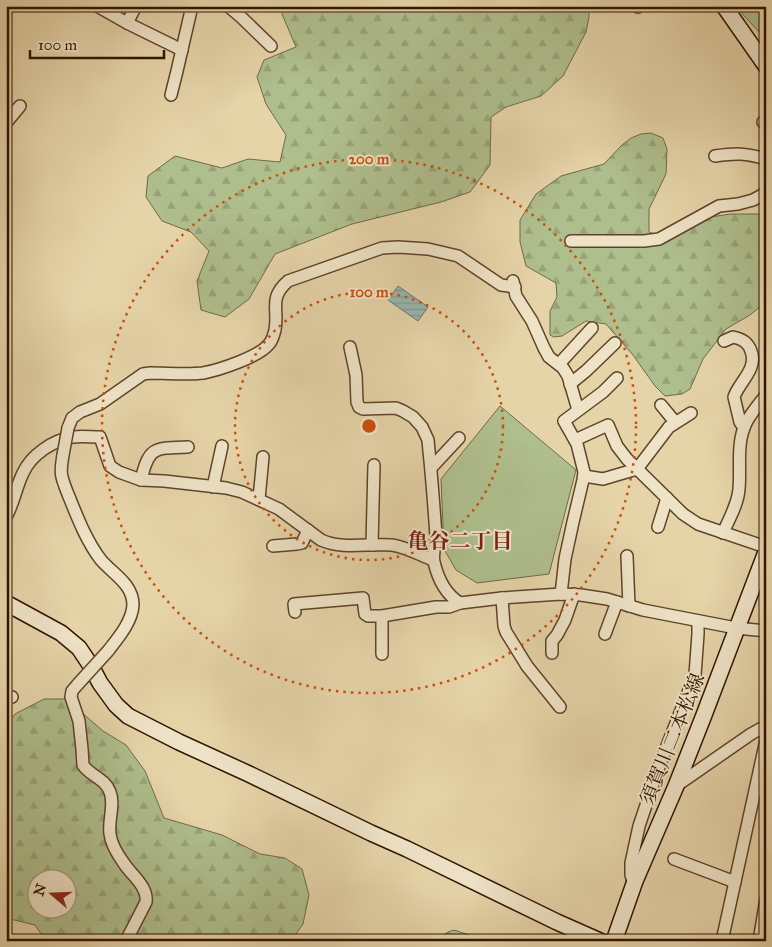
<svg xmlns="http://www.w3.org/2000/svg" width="772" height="947" viewBox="0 0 772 947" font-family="'IM FELL Great Primer','Noto Serif JP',serif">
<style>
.forest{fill:url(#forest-firs);stroke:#706946;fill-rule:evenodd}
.pitch{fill:#afbe8d;stroke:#706946}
.water{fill:url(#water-rules);stroke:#6e766a}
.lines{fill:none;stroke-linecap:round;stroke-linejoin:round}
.street-casing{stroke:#5e442a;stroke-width:14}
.secondary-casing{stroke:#301400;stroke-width:18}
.street{stroke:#efe3c7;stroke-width:11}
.secondary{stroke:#efe3c7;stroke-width:15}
.street-bridge-casing{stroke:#5e442a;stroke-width:14;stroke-linecap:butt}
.street-bridge{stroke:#efe3c7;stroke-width:11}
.ring{fill:none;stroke:#cc4f0a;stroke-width:2.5;stroke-dasharray:2.5 5}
.labels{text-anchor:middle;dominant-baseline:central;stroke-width:4;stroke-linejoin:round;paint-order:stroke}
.street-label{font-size:20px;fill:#301400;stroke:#efe3c7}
.neighbourhood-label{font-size:21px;font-weight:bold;fill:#7a1f14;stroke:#efe3c7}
.centre{fill:#cc4f0a;stroke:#efe3c7;stroke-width:2.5}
.ring-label{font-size:15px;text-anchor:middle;font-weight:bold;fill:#cc4f0a;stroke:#efe3c7;stroke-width:4;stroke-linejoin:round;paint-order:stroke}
</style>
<defs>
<pattern id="forest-firs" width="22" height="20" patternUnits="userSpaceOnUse" patternTransform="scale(1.25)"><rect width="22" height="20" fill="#afbe8d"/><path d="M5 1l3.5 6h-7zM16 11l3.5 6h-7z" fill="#97a278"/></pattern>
<pattern id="water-rules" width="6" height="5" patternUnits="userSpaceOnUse" patternTransform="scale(1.25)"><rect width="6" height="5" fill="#97b7b0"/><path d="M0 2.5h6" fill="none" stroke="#829c96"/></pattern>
</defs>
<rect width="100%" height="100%" fill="#e6d4a9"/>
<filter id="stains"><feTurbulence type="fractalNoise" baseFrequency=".004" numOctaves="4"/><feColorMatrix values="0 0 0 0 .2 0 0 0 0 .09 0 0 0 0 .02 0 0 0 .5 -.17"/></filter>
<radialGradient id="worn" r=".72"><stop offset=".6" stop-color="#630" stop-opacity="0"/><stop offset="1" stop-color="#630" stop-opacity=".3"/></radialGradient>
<g class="forest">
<polygon points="283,6 589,6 589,17 586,32 563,76 541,96 506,107 491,117 490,165 470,192 441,202 352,224 275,254 249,299 225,317 201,310 197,281 209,251 191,232 162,221 146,197 148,176 175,156 222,168 248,159 280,162 286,135 266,104 257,77 264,60 296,47 282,14"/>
<polygon points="735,6 755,6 766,16 766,37 759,32"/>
<polygon points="651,133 663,138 667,149 666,174 649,209 649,232 657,235 698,219 730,214 766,214 766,302 750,315 726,329 703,359 690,389 682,394 665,396 655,386 633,355 606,324 586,321 562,336 554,337 550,335 550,311 557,297 556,283 526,266 520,242 520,220 536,194 561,176 604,164 622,145 631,138 641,134"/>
<path d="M44,699H66L103,731L126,745L145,771L164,818L222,835L260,854L285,858L302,869L309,895L303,924L293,938L289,941H232L226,935L218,937L215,941H141V935L129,926L120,941H46L35,925L6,918V728L15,714ZM38,880H68V910H38Z"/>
<path d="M454,930L469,935L483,941H440C443,934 447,932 454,930Z"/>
</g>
<polygon class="pitch" points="500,406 576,470 549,574 477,583 456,570 444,549 441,479"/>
<polygon class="water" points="398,286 428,307 418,321 388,300"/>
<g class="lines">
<g class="street-casing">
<g id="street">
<polyline points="97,6 127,23 182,50"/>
<polyline points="228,6 241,17 271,46"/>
<polyline points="638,7 638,6"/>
<polyline points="127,23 136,6"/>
<polyline points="171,95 177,71 192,6"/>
<polyline points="763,122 766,122"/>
<polyline points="6,123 20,106"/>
<path d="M715,156C737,153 745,153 766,159"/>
<polyline points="571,241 644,241 659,239 719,206 738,204 753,200 766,193"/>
<polyline points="513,281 516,296 532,321 544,348 549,357 563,368 568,376 578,410"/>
<path d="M724,341L733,337C742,339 748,342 751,351C758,369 739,382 734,397L740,422L744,428"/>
<path d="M350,347L356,375L357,402L359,407L363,409L396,408L403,411L413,417L422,427L428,440L429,451C432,479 434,507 436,536C436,544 432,554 434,562C438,579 445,594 460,603L502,598L561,594L581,595L607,599L643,610L736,628L766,631"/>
<polyline points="559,364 592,328"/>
<polyline points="570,384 586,371 615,343"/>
<polyline points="661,405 675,422"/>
<path d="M68,428L72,418L80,412L100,404L143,374L150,373C167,373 187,375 203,373C219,370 259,357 269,344C272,341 274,334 275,330C279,308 268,299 288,281L382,248L398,247L428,249L458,256L501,285L515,287"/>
<polyline points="575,440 608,425 617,446 627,459 683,514 698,524 766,547"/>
<path d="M63,455C62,462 60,470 62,477C64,485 67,492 70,499C78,519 87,542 101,560C113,574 133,584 133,605C132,622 118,638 108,651"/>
<polyline points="431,468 459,438"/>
<polyline points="584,476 603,479 637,469 669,427 691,413"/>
<path d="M141,480C149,446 155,448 188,447"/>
<polyline points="213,487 222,446"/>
<polyline points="259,499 263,457"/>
<path d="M6,517C14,503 16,487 23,473C31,455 53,440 73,437C81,436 91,437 100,437L110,466L119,472L141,480L164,481L226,488L242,492L279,509L321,540C343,550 369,543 392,545C406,547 420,555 433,560"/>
<polyline points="658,527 667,498"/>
<path d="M723,533C729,519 738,504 739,489C741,468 736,443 746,423C751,413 759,404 766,395"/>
<polyline points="372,545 374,465"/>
<polyline points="273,546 297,544 302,543 308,530"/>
<polyline points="627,556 629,606"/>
<polyline points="561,594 565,559 573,522 583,480 584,472 577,444 564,421 603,392 617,378"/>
<polyline points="502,598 504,626 506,632 527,666 560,707"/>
<polyline points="295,612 294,604 363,598 365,614 368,616 382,616 436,607 449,607 460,603"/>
<polyline points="382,616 382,654"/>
<polyline points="605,634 617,602"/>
<polyline points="552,653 552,641 557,635 565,620 574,594"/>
<path d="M78,684L72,691L71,697L79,721L82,749L83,765C90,776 105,778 110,792C115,805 108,820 110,834C111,843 118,855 123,862C131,875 148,886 146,902L126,941"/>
<polyline points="6,698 12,697"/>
<polyline points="676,786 751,734 760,729 766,728"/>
<polyline points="674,859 735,882"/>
<polyline points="635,881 632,878 631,875 631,863 639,826 661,761 695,675 698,634 698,621"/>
<polyline points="722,941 766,740"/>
<polyline points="759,941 766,899"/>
</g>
</g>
<g class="secondary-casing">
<g id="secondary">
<polyline points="724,6 766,66"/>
<polyline points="6,603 61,633 79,648 91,666 100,683 116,705 128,716 179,742 249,774 371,833 407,849 557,922 600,941"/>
<polyline points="614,941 635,881 676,786 704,715 766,552"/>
</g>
</g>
<use href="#street" class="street"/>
<use href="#secondary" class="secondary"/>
<g class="street-bridge-casing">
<g id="street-bridge">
<polyline points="63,455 68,428"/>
<polyline points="78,684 108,651"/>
</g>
</g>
<use href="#street-bridge" class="street-bridge"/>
</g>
<g class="ring">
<circle cx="369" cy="426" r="134"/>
<circle cx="369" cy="426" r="267"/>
</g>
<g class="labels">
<g class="street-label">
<text transform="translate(672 739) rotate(-68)">須賀川二本松線</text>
</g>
<g class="neighbourhood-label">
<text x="460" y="541">亀谷二丁目</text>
</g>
</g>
<circle cx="369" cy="426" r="8" class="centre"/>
<g class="ring-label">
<text x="369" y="164">200 m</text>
<text x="369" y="297">100 m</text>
</g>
<rect width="772" height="947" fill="none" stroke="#e6d4a9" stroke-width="25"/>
<rect x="8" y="8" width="757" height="932" fill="none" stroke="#301400" stroke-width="2.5"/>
<rect x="12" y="12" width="747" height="922" fill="none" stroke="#301400"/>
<g transform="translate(52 894) rotate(289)"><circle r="24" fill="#efe3c7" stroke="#a39077"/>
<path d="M0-4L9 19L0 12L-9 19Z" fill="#8f2418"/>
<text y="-8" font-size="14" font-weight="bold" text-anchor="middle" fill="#301400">N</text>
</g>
<path d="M30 50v8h134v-8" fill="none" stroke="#301400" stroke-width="2.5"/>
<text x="38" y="50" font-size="15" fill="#301400" stroke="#efe3c7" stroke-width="4" paint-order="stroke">100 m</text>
<rect width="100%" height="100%" filter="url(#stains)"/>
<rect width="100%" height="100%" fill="url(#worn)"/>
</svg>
